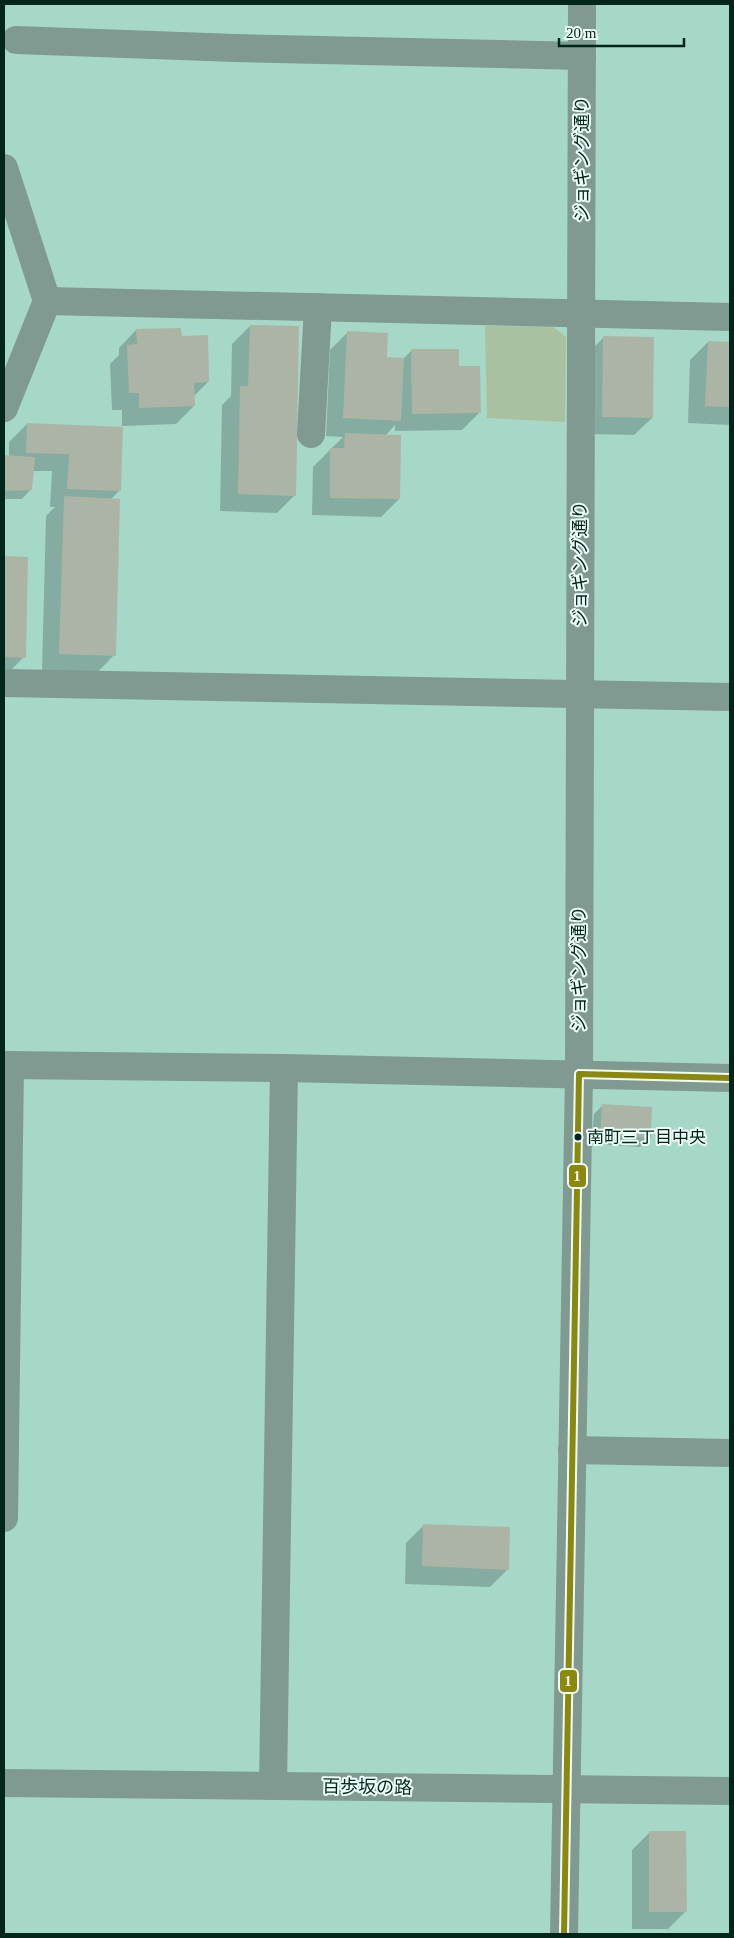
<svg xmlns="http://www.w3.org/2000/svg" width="734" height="1938" viewBox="0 0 734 1938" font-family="'Times New Roman','Noto Sans JP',serif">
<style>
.green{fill:#a9c19f}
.shadow{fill:#0003}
.building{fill:#acb5a5}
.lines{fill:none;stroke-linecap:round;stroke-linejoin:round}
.minor{stroke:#809991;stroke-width:28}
.bus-1-casing{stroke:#edfef7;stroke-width:10}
.bus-1{stroke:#8c870d;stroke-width:6}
.bus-dot{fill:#00261c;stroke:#edfef7;stroke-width:2}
.labels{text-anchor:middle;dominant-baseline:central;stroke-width:4;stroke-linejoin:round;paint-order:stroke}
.bus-label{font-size:17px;fill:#00261c;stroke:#edfef7;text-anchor:start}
.street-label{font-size:18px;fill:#00261c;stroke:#edfef7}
.line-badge{stroke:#edfef7;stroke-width:2}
.badge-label{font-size:14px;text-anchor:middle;font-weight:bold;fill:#fff}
</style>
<rect width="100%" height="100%" fill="#a6d8c8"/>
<polygon class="green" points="485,326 553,327 566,337 565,422 487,418"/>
<g class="shadow">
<polygon points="250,326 295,495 277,513 220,511 222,405 231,396 232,344"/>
<polygon points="136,330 180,337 208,382 193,397 194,406 176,424 122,426 122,410 112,410 110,364 119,355 119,348"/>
<polygon points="348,332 386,358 403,359 412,350 458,368 480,412 462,430 395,431 395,425 385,436 399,499 381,517 312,515 313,467 343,437 326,436 330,350"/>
<polygon points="604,337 652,418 634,435 585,434 586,355"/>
<polygon points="708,342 730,343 730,425 688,423 690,360"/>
<polygon points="27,424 121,428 119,491 111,499 114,655 97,673 42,671 46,516 55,507 50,507 52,471 33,471 31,489 22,499 4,499 4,457 9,456 9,442"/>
<polygon points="4,558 27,558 24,657 6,675 4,675"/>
<polygon points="603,1105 651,1108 650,1138 640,1147 591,1144 594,1114"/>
<polygon points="424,1525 508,1569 490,1587 405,1584 406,1543"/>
<polygon points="649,1833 686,1911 668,1929 632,1929 632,1850"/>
</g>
<g class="building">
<polygon points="250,325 299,326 296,496 238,494 240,386 248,386"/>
<polygon points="181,328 182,336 208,335 209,382 194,383 195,406 139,408 139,393 129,393 127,345 137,344 136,329"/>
<polygon points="347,331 388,333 387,357 404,358 401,421 343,418"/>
<polygon points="603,336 654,337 653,418 602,417"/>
<polygon points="708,341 730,342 730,407 705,406"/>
<polygon points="411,349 459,349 459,366 480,366 481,413 412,414"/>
<polygon points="27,423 123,427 121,491 67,489 69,454 26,453"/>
<polygon points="345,433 401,435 400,499 330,498 330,448 344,448"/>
<polygon points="4,455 35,457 32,490 4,491"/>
<polygon points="64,496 120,499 116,656 59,654"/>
<polygon points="4,556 28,557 26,658 4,657"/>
<polygon points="602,1104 652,1107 651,1138 600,1136"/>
<polygon points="423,1524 510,1527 509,1570 422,1566"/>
<polygon points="649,1831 686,1831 687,1912 649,1912"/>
</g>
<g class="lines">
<g class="minor">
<polyline points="16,40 235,48 582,56"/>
<polyline points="4,168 47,301 4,408"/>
<polyline points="47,301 730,317"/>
<polyline points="311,434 318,307"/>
<polyline points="4,683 730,697"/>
<polyline points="4,1065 284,1068 730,1078"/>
<polyline points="572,1450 730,1453"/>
<polyline points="4,1518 10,1065"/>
<polyline points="4,1783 730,1791"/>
<polyline points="273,1786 284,1068"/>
<polyline points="564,1934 579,1074 582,4"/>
</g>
<g class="bus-1-casing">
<polyline id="bus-1" points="564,1934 579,1074 730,1078"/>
</g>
<use href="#bus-1" class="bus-1"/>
</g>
<circle class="bus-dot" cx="578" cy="1137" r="4.5"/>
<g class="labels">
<g class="bus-label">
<text x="587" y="1137">南町三丁目中央</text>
</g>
<g class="street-label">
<text transform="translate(582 159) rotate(-90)">ジョギング通り</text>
<text transform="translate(580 564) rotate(-90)">ジョギング通り</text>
<text transform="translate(579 969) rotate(-90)">ジョギング通り</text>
<text transform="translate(367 1787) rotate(1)">百歩坂の路</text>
</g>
</g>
<g class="line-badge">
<rect x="568" y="1164" width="19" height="24" rx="5" fill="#8c870d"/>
<rect x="559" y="1669" width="19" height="24" rx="5" fill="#8c870d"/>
</g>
<g class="badge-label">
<text x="577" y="1181">1</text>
<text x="568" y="1686">1</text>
</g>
<rect width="734" height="1938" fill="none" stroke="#00261c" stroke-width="10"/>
<path d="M559 38v8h125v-8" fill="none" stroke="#00261c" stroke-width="2.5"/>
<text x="566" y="38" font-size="15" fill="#00261c" stroke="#edfef7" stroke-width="4" paint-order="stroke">20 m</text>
</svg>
